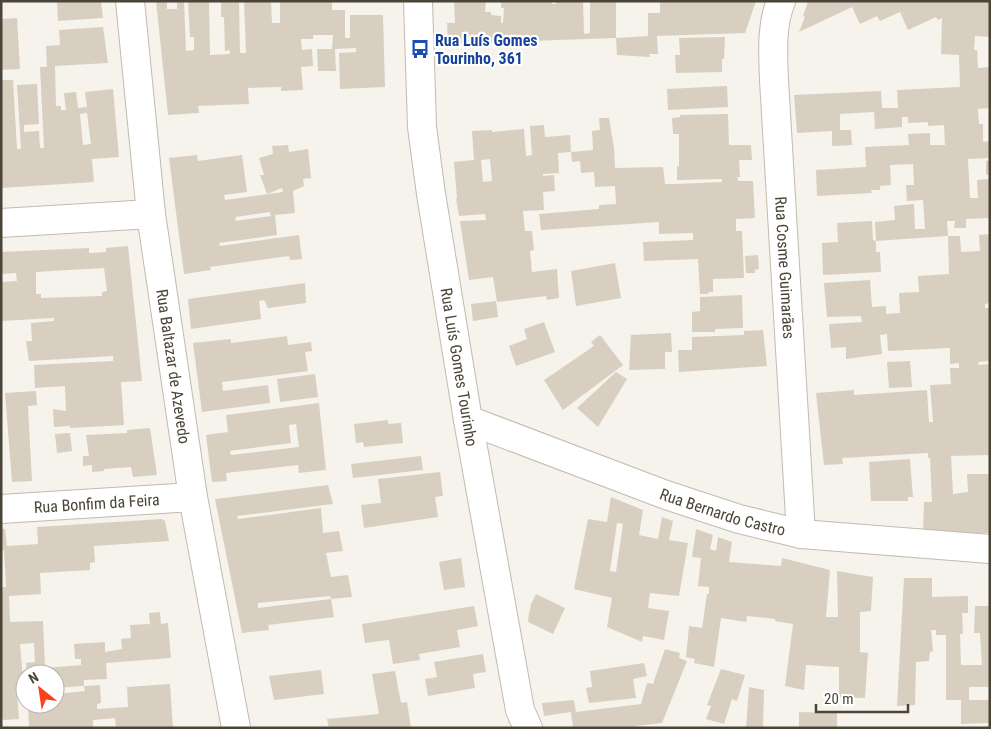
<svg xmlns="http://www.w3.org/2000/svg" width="991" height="729" viewBox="0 0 991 729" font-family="'Roboto Condensed',sans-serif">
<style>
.building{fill:#d8cfc1;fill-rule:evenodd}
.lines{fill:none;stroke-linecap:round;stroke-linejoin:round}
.minor-casing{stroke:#c2bbae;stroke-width:30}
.minor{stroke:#fff;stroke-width:28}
.labels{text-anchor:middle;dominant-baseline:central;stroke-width:4.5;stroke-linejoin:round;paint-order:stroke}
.transit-label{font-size:16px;font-weight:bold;fill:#164399;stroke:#fff;text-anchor:start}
.street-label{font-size:16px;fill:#4b4439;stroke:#fff}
</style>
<rect width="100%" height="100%" fill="#f6f3ec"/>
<g class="building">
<polygon points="57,1 101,1 103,18 58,21"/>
<polygon points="156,1 167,1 167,9 177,9 177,1 184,1 186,51 194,50 194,37 190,37 188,1 209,1 210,55 230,54 230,50 225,51 224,17 221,17 221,1 239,1 240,53 246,53 244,1 271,1 272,23 280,23 280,1 332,1 332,10 345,10 345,38 350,38 350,15 383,15 385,87 340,89 339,53 356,52 356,48 335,49 336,71 318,71 317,49 332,49 333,35 313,35 313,39 301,39 302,50 312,49 313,66 301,67 303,90 281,91 281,87 248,88 249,104 198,106 199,113 168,115"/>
<polygon points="454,1 486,1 485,12 491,12 491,15 501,16 501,23 503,23 504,8 501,8 501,1 552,1 552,4 556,4 556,1 583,1 584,34 590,33 590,1 616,1 616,38 448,44 447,23 455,23"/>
<polygon points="660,1 756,1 745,33 657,36 658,54 649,54 650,57 617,55 616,38 648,36 648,13 660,13"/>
<polygon points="808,1 990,1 990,37 975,36 974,50 977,50 978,68 990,67 990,108 978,109 979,124 983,124 983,142 990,141 990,158 968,159 970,198 978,198 977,180 990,179 990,218 966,219 966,228 954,228 955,221 947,221 948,236 960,236 961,252 980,251 979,235 990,234 990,303 985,304 985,308 990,308 990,361 978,362 979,365 990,364 990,455 951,456 953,494 968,492 967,474 990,474 990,533 923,534 924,502 932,502 930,458 928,458 928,453 842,458 843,464 824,465 816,393 854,390 854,395 927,390 929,422 933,422 930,385 951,384 950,368 959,368 959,363 950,364 950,348 888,351 887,334 880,335 882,354 846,359 846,347 831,348 829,324 862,322 861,316 827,317 824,283 870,280 872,307 886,306 886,314 900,313 899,293 919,292 918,276 949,274 948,236 876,241 875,222 895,220 894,206 914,204 915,229 925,229 923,200 907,201 906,185 914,185 913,164 890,165 891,185 880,186 880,190 871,190 872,193 817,196 816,170 866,167 865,147 909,145 908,134 930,133 930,145 945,145 944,125 928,126 928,122 908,123 908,117 902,117 902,127 875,129 874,112 840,114 840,130 851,130 852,145 832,146 832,131 797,133 794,95 881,91 882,108 898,108 897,90 960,87 959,55 941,54 942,18 938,20 936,17 908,30 900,12 880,21 877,16 860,24 852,7 799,32 805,17 803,16"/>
<polygon points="17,18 20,69 1,70 1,19"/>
<path d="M103,27L108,63L55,66L56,106H61V110H66L64,93L76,92L78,108L87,107L85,92L113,89L119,157L92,159L94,182L1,188V80H13L17,149H21L17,85L37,84L39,124L24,125V132L39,131L40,148H44L40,67H47L46,46L60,45L59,30ZM87,113L91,144L83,145L80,114Z"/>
<polygon points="725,37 724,59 722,59 722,72 676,73 675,55 680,55 679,38"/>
<polygon points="727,86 728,107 668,110 667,89"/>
<polygon points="728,114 729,145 751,145 752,160 739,160 740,177 737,177 738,181 753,181 755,218 736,219 736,231 742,231 744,278 713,279 713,292 709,292 708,294 700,294 698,259 644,261 643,242 693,240 693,233 659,234 659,222 541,230 539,214 599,209 599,205 616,204 615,186 595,187 594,172 581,173 580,161 572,162 571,152 593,150 592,131 600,130 599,118 609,118 614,148 615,168 663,167 665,184 675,184 722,182 722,179 677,180 677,166 679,167 679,134 673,134 672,118 680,117 680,115"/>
<path d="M544,125L545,137L570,135L571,152L558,153L559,173L543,174V176L554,175L555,191L543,192L544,210L523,211L525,231H532L534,250L530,251L532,272L557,269L559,298L547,300L546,296L497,302L493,277L469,280L460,221L486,220L485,214L459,216L456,199L457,198L454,162L474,160L472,131L492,130V132L524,129L526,156L532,155L530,126ZM490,159L492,181L483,182L481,160Z"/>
<path d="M288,145L289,152L308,149L311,178L303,179L304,186L293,191L295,213L275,215L277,235L219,243L220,246L299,235L302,259L290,260L289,256L210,267L211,270L184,274L169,158L197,155L198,161L242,155L247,192L224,195L225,200L283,192L282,188L267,194L260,175H264L259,158L273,154L272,146ZM270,212L271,216L235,221L236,217Z"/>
<polygon points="990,160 990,174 986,175 986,161"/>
<polygon points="872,221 873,240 876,241 876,252 880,252 881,272 823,275 822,243 838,242 837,223"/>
<path d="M128,246L142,381L121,382L124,425L70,428V426L54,427L53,409L66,411L65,386L35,388L34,365L113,361V356L29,361L26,341H32L31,323L54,321V318L1,321V282L17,281L16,273L1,274V252L89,248V253L106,252V248ZM104,268L107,291L102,292V296L41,298V294H36V272Z"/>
<polygon points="758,255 759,269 755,270 755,273 746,273 745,256"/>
<polygon points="615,263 621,298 576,306 571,271"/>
<polygon points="305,283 306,303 268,308 264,300 259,301 261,319 191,329 188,299"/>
<polygon points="742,295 743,328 715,329 715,332 692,332 692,312 700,311 700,297"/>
<polygon points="496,301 498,317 473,321 471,304"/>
<polygon points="544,322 555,352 516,366 509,346 527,339 524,329"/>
<polygon points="763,330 767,366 679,372 678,350 692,350 692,337 744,335 744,331"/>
<polygon points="671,333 672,352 665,352 665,369 629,370 631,335"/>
<polygon points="600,335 623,365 563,410 544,380 594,346 591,342"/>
<polygon points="287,336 288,345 311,342 312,351 305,352 308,371 222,382 223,391 268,385 270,403 202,412 193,343 231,339 231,343"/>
<polygon points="910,361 912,387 889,388 887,362"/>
<polygon points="616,372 627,379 598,427 577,408"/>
<polygon points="315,374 318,397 280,402 277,379"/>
<polygon points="36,391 37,405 28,406 32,481 12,482 5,393"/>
<path d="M319,403L326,470L299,473L298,465L226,473L227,481L212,482L206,435L228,432L226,415ZM296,424L299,447L231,455L230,451L291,443L289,425Z"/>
<polygon points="388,420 388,424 401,423 403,443 364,447 363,442 356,443 354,424"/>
<polygon points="150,428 157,475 133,477 131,467 104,469 104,471 92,472 92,465 83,466 83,456 89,456 86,435 127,433 127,430"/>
<polygon points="70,433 72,451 57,453 55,434"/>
<polygon points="421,456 423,470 353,478 351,464"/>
<polygon points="910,459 913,497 908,497 908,501 871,501 869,462"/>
<polygon points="440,472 443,496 435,497 438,517 364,528 361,505 381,503 378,479"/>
<polygon points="328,485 333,504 237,516 238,519 321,508 323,533 339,531 343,551 326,553 331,577 348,575 352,597 331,599 330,596 258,603 258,608 331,599 334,617 268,625 269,630 242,633 215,499"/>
<path d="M611,497L643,510L639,535L658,539L662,517L673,521L669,540L688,543L679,596L650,593L648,608L669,611L664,640L643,636L642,642L607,627L612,598L574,589L588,519L607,522ZM617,523L623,524L616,572L610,571Z"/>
<polygon points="162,519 165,521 169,541 94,546 95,562 90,563 90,570 40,573 41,594 9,596 10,622 43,621 45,668 81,665 81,659 75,659 74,644 105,642 105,652 122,649 121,639 131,638 130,625 150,624 149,613 160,612 161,624 168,623 171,658 106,663 107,679 84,680 84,686 55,688 55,674 27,674 26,663 35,662 34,643 20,644 24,693 17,693 19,719 3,720 1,714 1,587 6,587 4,550 1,550 1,529 5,529 7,546 38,544 37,527"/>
<polygon points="696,529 713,535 710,549 716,551 718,537 732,542 729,562 781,566 782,558 830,570 826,617 838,617 837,571 873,577 871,611 860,612 860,652 868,653 865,698 839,697 839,667 806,665 804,690 785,686 793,624 775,621 775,619 747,616 746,622 721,618 714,667 694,663 695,659 686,657 689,626 702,628 707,594 709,594 709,587 698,586 701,558 692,557"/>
<polygon points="461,558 465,587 444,590 439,562"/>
<polygon points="904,578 932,578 932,597 968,596 968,613 962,613 963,634 960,634 961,665 982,665 980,633 974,633 975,606 990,606 990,687 969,687 969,700 990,700 990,723 961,724 961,700 946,700 946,635 936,635 936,630 931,630 933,651 930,652 929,661 916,662 915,705 897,706"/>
<polygon points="536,594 565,608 553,634 528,622 529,613 531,607 530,606"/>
<polygon points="474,606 478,626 457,630 460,647 419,654 420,660 393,664 389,640 365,643 362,624"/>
<polygon points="665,649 680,653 679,658 687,661 662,723 636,726 636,728 573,728 571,712 544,716 542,703 574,700 576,712 641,704 647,683 653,684"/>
<polygon points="483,654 486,672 473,674 475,688 428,696 425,679 437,677 434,662"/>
<polygon points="644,663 647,676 633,679 636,698 589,703 586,688 592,687 590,671"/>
<polygon points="721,669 745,675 737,701 732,699 724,724 706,719 711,706 707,705"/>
<polygon points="321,670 324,694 274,700 269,676"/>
<polygon points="395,671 401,703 407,702 411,728 329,728 327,719 379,714 372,674"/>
<polygon points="170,684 173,728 116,728 115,718 93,720 93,728 29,728 28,704 55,704 55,694 85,691 84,686 100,685 101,703 97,704 97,709 128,707 127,687"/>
<polygon points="749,687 764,690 763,728 746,728"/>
<polygon points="799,712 837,713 837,728 799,728"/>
</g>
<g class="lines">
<g class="minor-casing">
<g id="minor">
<path id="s1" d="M130,1L151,214L193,497L236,728"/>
<path id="s2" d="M418,1L422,127L431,194L468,420L520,710L528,728"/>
<path id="s3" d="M781,1C771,26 773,53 774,80L801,534"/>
<polyline points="1,223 151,214"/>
<path id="s4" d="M468,420L666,495L739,519L801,534L990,549"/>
<path id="s5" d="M1,509L193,497"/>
</g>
</g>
<use href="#minor" class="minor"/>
</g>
<defs>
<g id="bus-bare" transform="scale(1.5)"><path d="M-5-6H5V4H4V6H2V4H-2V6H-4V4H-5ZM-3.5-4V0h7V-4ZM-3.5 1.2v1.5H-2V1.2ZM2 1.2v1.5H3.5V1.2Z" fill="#1a4fb4" stroke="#fff" stroke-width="2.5" paint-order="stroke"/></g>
</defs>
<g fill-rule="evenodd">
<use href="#bus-bare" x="420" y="49"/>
</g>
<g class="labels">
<g class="transit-label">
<text x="435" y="40">Rua Luís Gomes<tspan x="435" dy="18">Tourinho, 361</tspan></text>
</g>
<g class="street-label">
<text stroke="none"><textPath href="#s3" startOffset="268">Rua Cosme Guimarães</textPath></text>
<text stroke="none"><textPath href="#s1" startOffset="368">Rua Baltazar de Azevedo</textPath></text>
<text stroke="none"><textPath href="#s2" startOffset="369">Rua Luís Gomes Tourinho</textPath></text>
<text stroke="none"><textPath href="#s5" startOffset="96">Rua Bonfim da Feira</textPath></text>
<text stroke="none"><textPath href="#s4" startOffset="271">Rua Bernardo Castro</textPath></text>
</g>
</g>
<rect width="991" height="729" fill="none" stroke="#4b4439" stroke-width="5"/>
<g transform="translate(40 689) rotate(330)"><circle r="24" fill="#ffffff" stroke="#b7b4b0"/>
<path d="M0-4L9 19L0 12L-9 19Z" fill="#fc3f1d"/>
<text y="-8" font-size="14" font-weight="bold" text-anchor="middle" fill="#4b4439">N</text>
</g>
<path d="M816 704v8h92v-8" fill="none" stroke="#4b4439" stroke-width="2.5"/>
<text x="824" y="704" font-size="15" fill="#4b4439" stroke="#ffffff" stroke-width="4" paint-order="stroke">20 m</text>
</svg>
